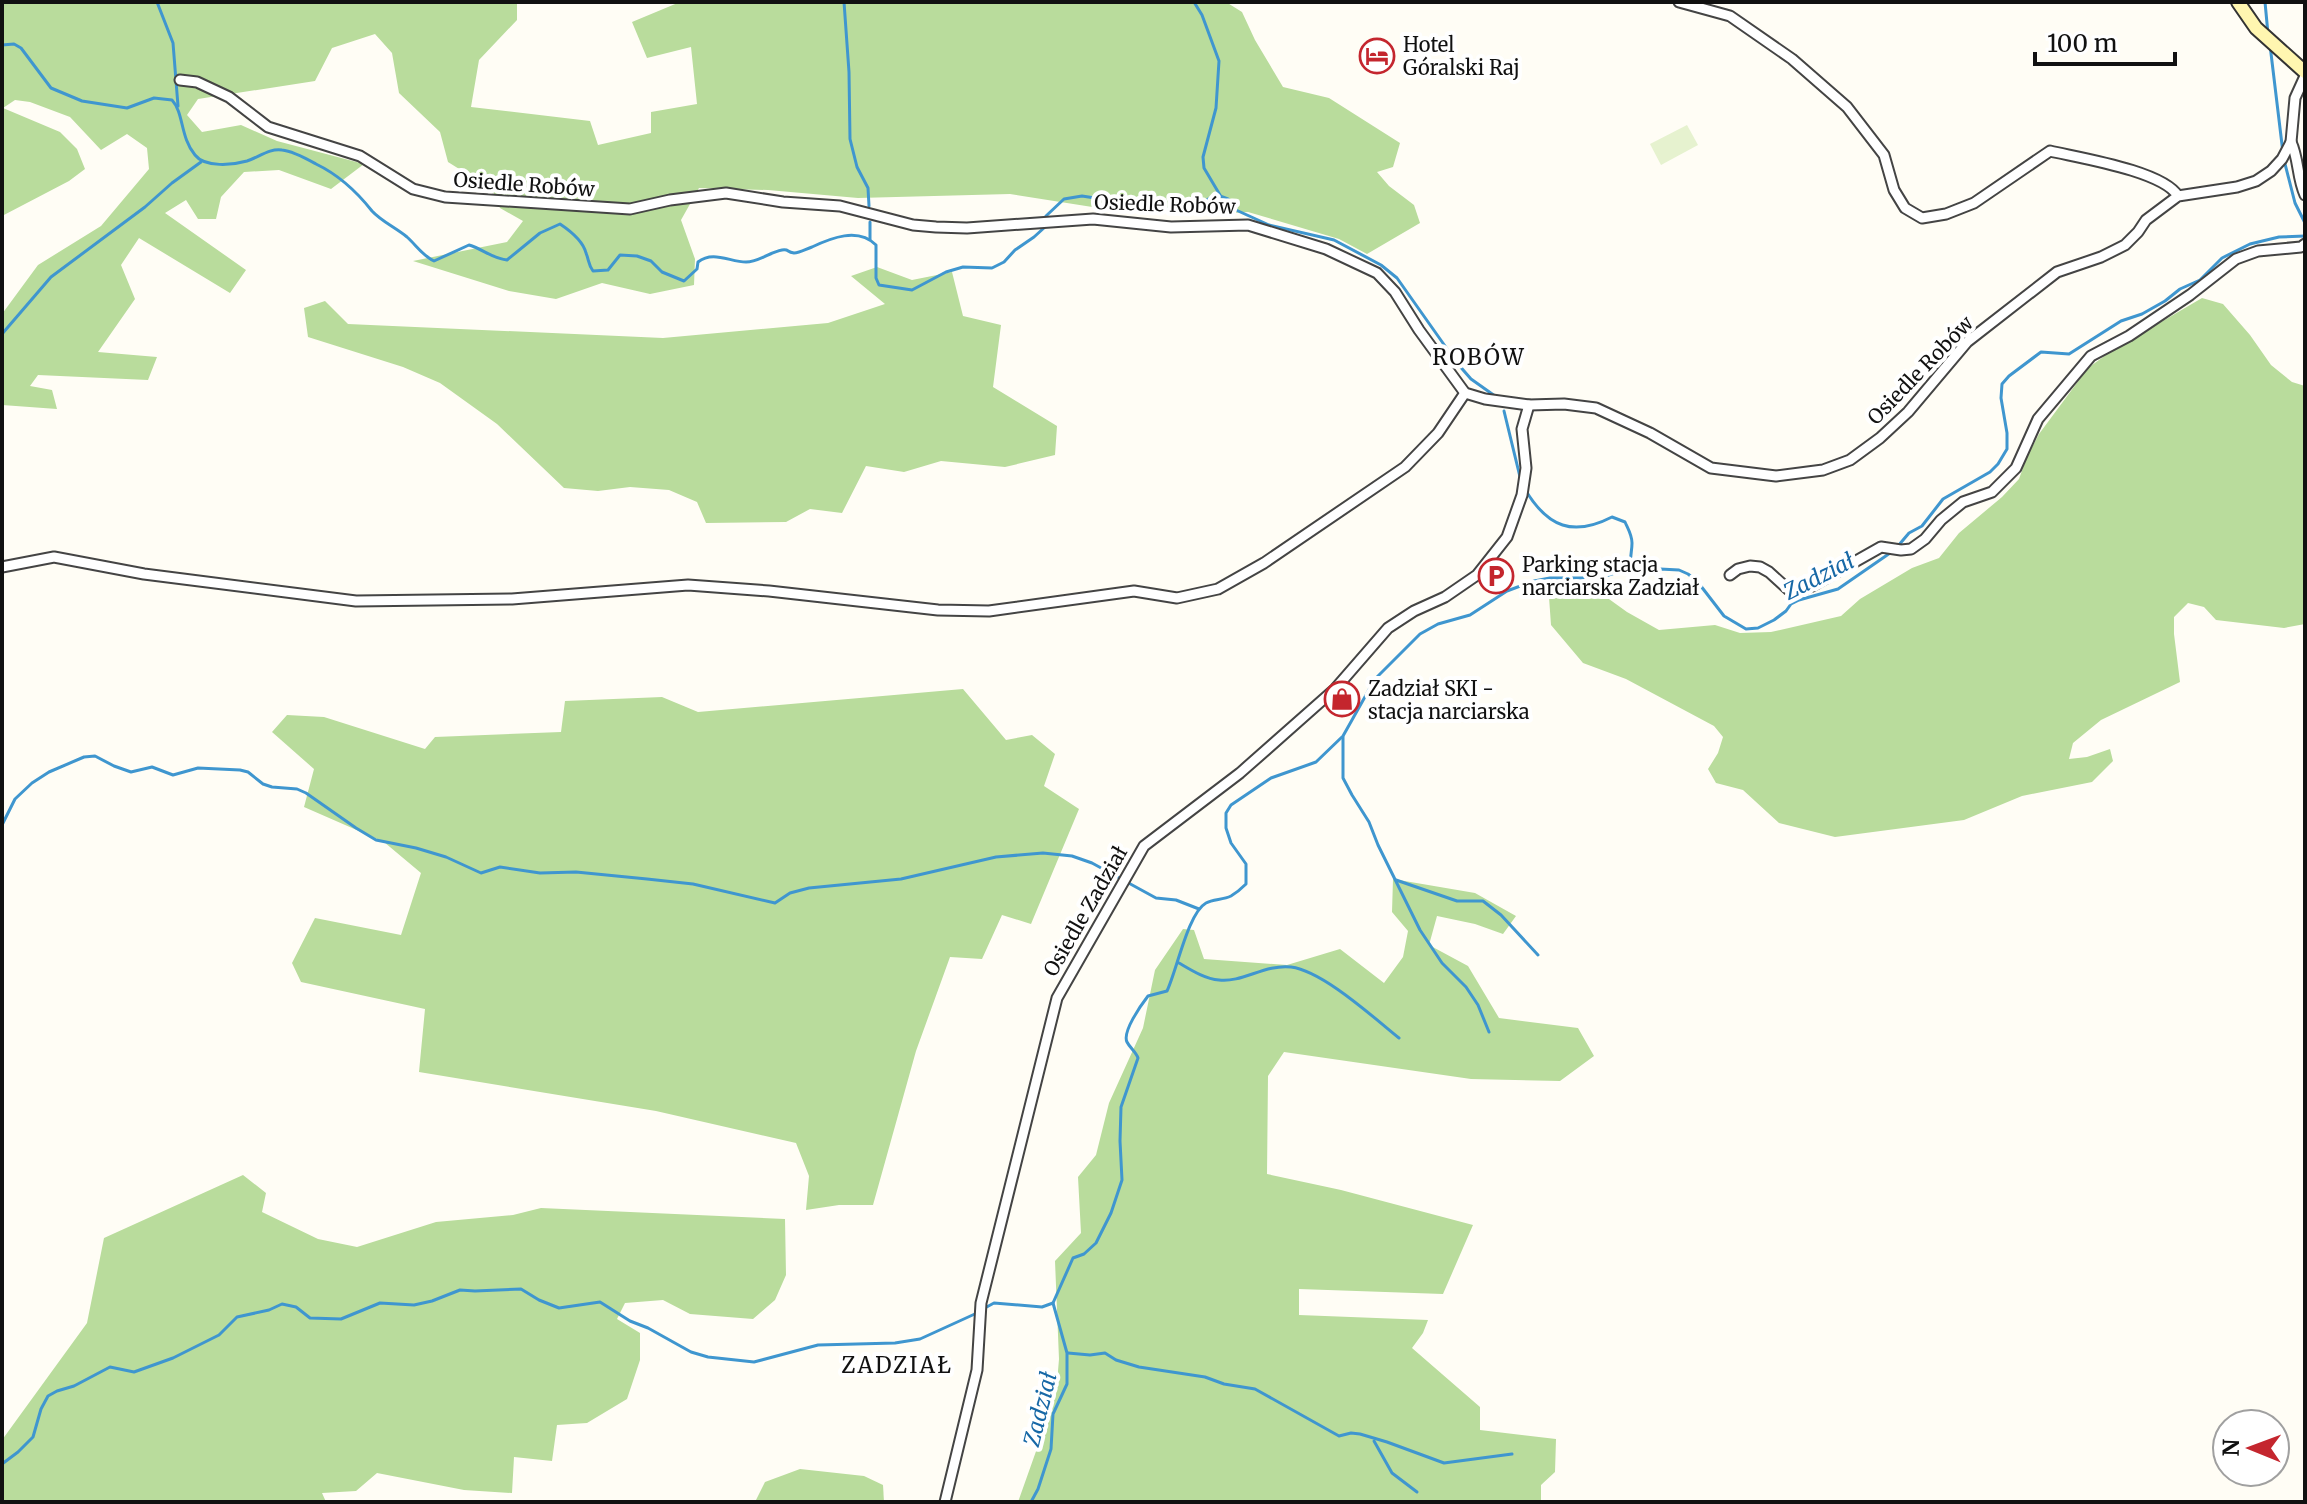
<svg xmlns="http://www.w3.org/2000/svg" width="2307" height="1504" viewBox="0 0 2307 1504" font-family="Merriweather,serif">
<style>
.forest{fill:#b9dc9c}
.pitch{fill:#e6f2cf}
.lines{fill:none;stroke-linecap:round;stroke-linejoin:round}
.stream{stroke:#3f96cf;stroke-width:3}
.street-casing{stroke:#444;stroke-width:13}
.secondary-casing{stroke:#333;stroke-width:16}
.street{stroke:#fff;stroke-width:9}
.secondary{stroke:#fff6b0;stroke-width:12}
.labels{text-anchor:middle;dominant-baseline:central;stroke-width:8;stroke-linejoin:round;paint-order:stroke}
.poi-label{font-size:20px;fill:#111;stroke:#fff;text-anchor:start}
.street-label{font-size:20px;fill:#111;stroke:#fff}
.neighbourhood-label{font-size:22px;letter-spacing:2px;fill:#111;stroke:#fff}
.water-label{font-size:22px;font-style:italic;fill:#1768a6;stroke:#fff}
</style>
<rect width="100%" height="100%" fill="#fffdf5"/>
<g class="forest">
<polygon points="2,2 517,2 517,20 479,60 471,107 590,121 598,145 651,133 651,112 697,104 691,47 647,58 632,22 680,2 1226,2 1242,12 1255,40 1283,87 1329,98 1400,143 1393,167 1377,172 1389,186 1414,205 1420,223 1367,254 1339,239 1248,212 1203,215 1105,209 1010,194 858,198 768,190 699,188 681,220 695,259 694,285 650,294 602,283 556,299 509,291 413,261 507,242 523,221 500,208 488,180 464,172 448,162 440,132 399,93 392,53 375,34 332,48 315,81 198,99 187,115 202,132 241,125 277,141 364,164 331,189 279,170 244,172 221,197 216,219 198,219 186,200 165,213 246,270 230,293 139,238 121,265 135,299 98,352 157,357 148,380 38,375 30,386 52,390 57,409 2,405 2,314 38,265 101,226 149,169 147,148 127,134 101,150 70,117 30,102 15,100 3,108 60,132 77,149 85,169 69,181 2,216"/>
<polygon points="877,267 912,280 952,272 963,316 1001,325 993,387 1057,426 1055,455 1005,467 941,461 904,472 866,466 842,513 810,509 786,522 706,523 697,502 669,490 630,487 598,491 564,488 497,424 440,383 403,367 308,337 304,308 325,301 348,324 663,338 828,323 885,304 851,276"/>
<polygon points="2202,298 2223,304 2250,335 2271,365 2292,382 2305,386 2305,624 2284,628 2216,620 2204,607 2188,603 2174,617 2174,634 2180,682 2101,720 2073,743 2069,759 2087,757 2110,749 2113,761 2092,782 2022,796 1964,820 1835,837 1779,823 1743,790 1716,783 1708,769 1718,753 1723,737 1714,726 1626,679 1583,663 1551,625 1549,597 1564,584 1585,587 1602,594 1627,612 1659,630 1715,625 1740,633 1771,632 1841,616 1860,599 1912,568 1939,558 1959,533 2002,497 2019,479 2027,457 2039,434 2088,368 2110,352"/>
<polygon points="963,689 1006,740 1032,735 1055,754 1044,786 1079,809 1031,924 1002,915 982,959 950,957 916,1051 873,1205 839,1205 806,1210 809,1176 796,1143 656,1111 419,1072 425,1009 301,982 292,963 315,918 401,935 421,873 384,842 304,807 314,769 272,732 287,715 324,717 425,749 435,737 561,732 565,701 662,697 698,712"/>
<polygon points="1393,879 1475,893 1516,916 1503,934 1475,924 1437,916 1429,945 1468,966 1499,1018 1578,1028 1594,1056 1560,1081 1471,1079 1284,1052 1268,1076 1267,1174 1341,1190 1473,1225 1443,1294 1299,1289 1299,1315 1428,1320 1423,1333 1412,1348 1480,1407 1480,1430 1556,1439 1555,1472 1541,1485 1541,1502 1018,1502 1056,1395 1059,1359 1055,1261 1081,1233 1078,1177 1096,1155 1109,1103 1143,1028 1155,970 1183,929 1194,930 1204,959 1287,965 1340,949 1384,983 1403,957 1408,931 1392,912"/>
<polygon points="243,1175 266,1193 262,1212 318,1239 357,1247 436,1222 513,1215 541,1208 785,1219 786,1275 775,1300 753,1319 690,1314 663,1300 625,1303 617,1319 640,1333 640,1360 627,1399 587,1423 557,1425 552,1461 514,1457 512,1493 464,1490 377,1473 356,1491 322,1493 326,1502 2,1502 2,1440 87,1323 104,1238"/>
<polygon points="800,1469 864,1476 883,1485 884,1502 755,1502 765,1482"/>
</g>
<polygon class="pitch" points="1687,125 1698,145 1661,165 1650,144"/>
<g class="lines">
<g class="stream">
<polyline points="157,2 173,43 178,106"/>
<polyline points="844,2 849,72 850,139 857,167 868,188 869,206"/>
<polyline points="1194,2 1202,15 1219,61 1216,108 1203,157 1204,168 1220,195"/>
<polyline points="2265,2 2268,34"/>
<path d="M2,45L14,44L21,48L51,88L82,101L127,108L154,98L172,100C184,113 180,137 195,155C205,168 233,165 247,161C259,157 270,148 282,150C293,151 307,159 316,164C339,175 357,192 372,211C381,221 396,228 407,237C416,245 423,256 434,261L469,245C483,249 491,258 507,260L540,233L560,224C569,230 583,241 586,253C589,260 588,264 593,271L608,270L620,255L637,256L651,261L662,272L684,281L697,269L698,262C713,250 730,262 746,262C759,262 770,252 782,250C790,249 786,252 794,253C800,253 806,249 812,247C831,238 858,227 876,245V278L879,285L912,290L946,272L963,267L992,268L1004,262L1015,250L1034,237L1045,227"/>
<polyline points="2270,45 2283,153"/>
<polyline points="2284,160 2295,203 2305,223"/>
<polyline points="1046,216 1064,199 1082,196 1179,211 1199,205 1213,196 1220,196 1228,199 1236,210 1269,225 1334,240 1381,265 1397,278 1457,363 1471,379 1495,396"/>
<polyline points="870,222 870,239"/>
<polyline points="2,334 51,277 145,207 172,183 201,162"/>
<polyline points="1504,411 1521,481"/>
<path d="M1526,491C1548,527 1573,537 1612,517L1625,522C1628,529 1632,535 1632,543C1632,554 1628,560 1634,570"/>
<polyline points="1898,546 1909,533 1922,526 1943,499 1990,472 1998,464 2007,449 2007,433 2001,398 2002,384 2009,376 2041,352 2069,354 2121,321 2142,314 2165,301 2180,289 2200,280 2222,258 2250,244 2279,237 2305,236"/>
<polyline points="1343,737 1343,778 1352,795 1369,822 1378,845 1420,930 1442,963 1466,987 1478,1005 1489,1032"/>
<polyline points="2,825 15,799 32,783 49,772 84,757 95,756 114,766 131,772 152,767 173,775 198,768 240,770 248,772 263,784 272,787 297,789 306,793 356,828 376,840 416,848 446,857 481,873 500,867 540,873 576,872 647,879 693,884 775,903 790,893 809,888 901,879 996,857 1043,853 1072,856 1092,863 1156,898 1176,900 1199,909"/>
<polyline points="1396,880 1457,901 1483,901 1501,915 1538,955"/>
<path d="M1179,963C1191,970 1205,979 1219,980C1242,983 1265,964 1291,967C1323,971 1374,1018 1399,1038"/>
<polyline points="983,1309 994,1303 1042,1307 1053,1303"/>
<polyline points="1068,1353 1090,1355 1105,1353 1116,1360 1139,1367 1205,1377 1224,1384 1255,1389 1339,1436 1351,1433 1360,1434 1387,1442 1444,1463 1512,1454"/>
<polyline points="1374,1441 1392,1473 1417,1492"/>
<polyline points="2,1464 18,1452 33,1437 41,1409 48,1396 57,1391 74,1386 110,1367 134,1372 173,1358 219,1335 237,1317 269,1310 282,1304 296,1307 310,1318 341,1319 380,1303 414,1305 432,1301 460,1290 475,1291 521,1289 539,1300 559,1308 600,1302 630,1321 648,1328 691,1352 708,1357 754,1362 818,1345 895,1343 920,1339 977,1313"/>
<path d="M1031,1502L1038,1489L1051,1449L1053,1414L1067,1384V1353L1053,1303L1073,1258L1084,1254L1096,1243L1111,1213L1122,1180L1120,1141L1121,1107L1138,1058C1136,1052 1130,1048 1127,1042C1122,1032 1141,1005 1148,996L1167,991C1177,970 1188,913 1206,903C1213,899 1223,900 1231,896C1236,893 1242,888 1246,884V864L1231,843L1226,828V813L1231,805L1271,778L1316,762L1343,736L1375,679L1420,634L1438,624L1470,615L1507,591L1534,581L1550,578H1599L1615,573L1660,569L1679,570L1688,574L1697,581L1724,616L1746,629L1758,628L1774,620L1786,611L1791,604L1799,600L1838,589L1893,551"/>
</g>
<g class="street-casing">
<g id="street">
<path d="M1679,2L1730,16L1792,59L1847,107L1884,155L1894,190L1905,208L1922,218L1946,214L1974,203L2050,151C2080,158 2163,171 2178,196"/>
<polyline points="180,80 197,82 229,97 268,127 360,156 413,189 445,197 630,209 670,200 726,193 783,202 840,206 913,225 936,227 967,228 1093,219 1171,227 1248,225 1326,249 1377,273 1395,292 1419,330 1465,393 1485,399 1529,405 1564,404 1596,408 1650,433 1711,468 1776,476 1823,470 1850,460 1880,438 1908,412 1967,342 2057,272 2101,257 2125,245 2138,232 2146,220 2178,196 2237,187 2256,181 2271,171 2282,159 2291,142 2295,98 2305,76"/>
<path d="M2291,142C2299,159 2297,178 2305,195"/>
<polyline points="2,567 54,557 144,574 356,601 512,599 688,585 769,591 938,610 989,611 1134,591 1177,598 1218,589 1264,563 1405,467 1438,433 1465,393"/>
<polyline points="1730,575 1738,569 1750,566 1760,567 1769,572 1790,591 1795,592 1812,586 1881,547 1901,550 1911,549 1925,539 1941,520 1963,502 1992,492 2016,468 2038,419 2091,356 2129,336 2190,295 2236,259 2258,251 2301,247 2305,244"/>
<polyline points="945,1502 977,1370 981,1303 1057,998 1144,846 1240,773 1335,689 1388,628 1414,611 1445,597 1477,575 1507,537 1522,495 1526,468 1522,429 1529,405"/>
</g>
</g>
<g class="secondary-casing">
<polyline id="secondary" points="2238,2 2256,28 2305,72"/>
</g>
<use href="#street" class="street"/>
<use href="#secondary" class="secondary"/>
</g>
<defs>
<g id="hotel-ring" transform="scale(1.8)"><circle r="9.5" fill="#fff" stroke="#c4262e" stroke-width="1.5"/><path d="M-6-4.5h1.5V1H6V5H4.5V3h-9V5H-6ZM-4 0a1.8 1.8 0 1 1 3.6 0ZM.5 0V-2.5h3Q6-2.5 6 0Z" fill="#c4262e"/></g>
<g id="parking-ring" transform="scale(1.8)"><circle r="9.5" fill="#fff" stroke="#c4262e" stroke-width="1.5"/><path d="M-3.5-5.5H1a3.5 3.5 0 0 1 0 7H-1V5.5H-3.5ZM-1-3.4V-.6H.8a1.4 1.4 0 0 0 0-2.8Z" fill="#c4262e"/></g>
<g id="shop-ring" transform="scale(1.8)"><circle r="9.5" fill="#fff" stroke="#c4262e" stroke-width="1.5"/><path d="M-5-2.5h2.3a2.7 3.5 0 0 1 5.4 0H5L5.5 6h-11ZM-1.5-2.5h3a1.5 2.3 0 0 0-3 0Z" fill="#c4262e"/></g>
</defs>
<g fill-rule="evenodd">
<use href="#hotel-ring" x="1377" y="56"/>
<use href="#parking-ring" x="1496" y="576"/>
<use href="#shop-ring" x="1342" y="699"/>
</g>
<g class="labels">
<g class="poi-label">
<text x="1403" y="44">Hotel<tspan x="1403" dy="23">Góralski Raj</tspan></text>
<text x="1522" y="564">Parking stacja<tspan x="1522" dy="23">narciarska Zadział</tspan></text>
<text x="1368" y="688">Zadział SKI -<tspan x="1368" dy="23">stacja narciarska</tspan></text>
</g>
<g class="street-label">
<text transform="translate(524 184) rotate(4)">Osiedle Robów</text>
<text transform="translate(1165 204) rotate(2)">Osiedle Robów</text>
<text transform="translate(1920 370) rotate(-46)">Osiedle Robów</text>
<text transform="translate(1085 911) rotate(-60)">Osiedle Zadział</text>
</g>
<g class="neighbourhood-label">
<text x="1479" y="357">ROBÓW</text>
<text x="897" y="1365">ZADZIAŁ</text>
</g>
<g class="water-label">
<text transform="translate(1819 576) rotate(-27)">Zadział</text>
<text transform="translate(1040 1409) rotate(-76)">Zadział</text>
</g>
</g>
<rect width="2307" height="1504" fill="none" stroke="#111111" stroke-width="8"/>
<g transform="translate(2251 1448) rotate(271)"><circle r="38" fill="#ffffff" stroke="#a0a0a0" stroke-width="2"/>
<path d="M0-6L14 30L0 20L-14 30Z" fill="#c4262e"/>
<text y="-12" font-size="22" font-weight="bold" text-anchor="middle" fill="#111111">N</text>
</g>
<path d="M2035 52v12h140v-12" fill="none" stroke="#111111" stroke-width="4"/>
<text x="2047" y="52" font-size="24" fill="#111111" stroke="#ffffff" stroke-width="6" paint-order="stroke">100 m</text>
</svg>
